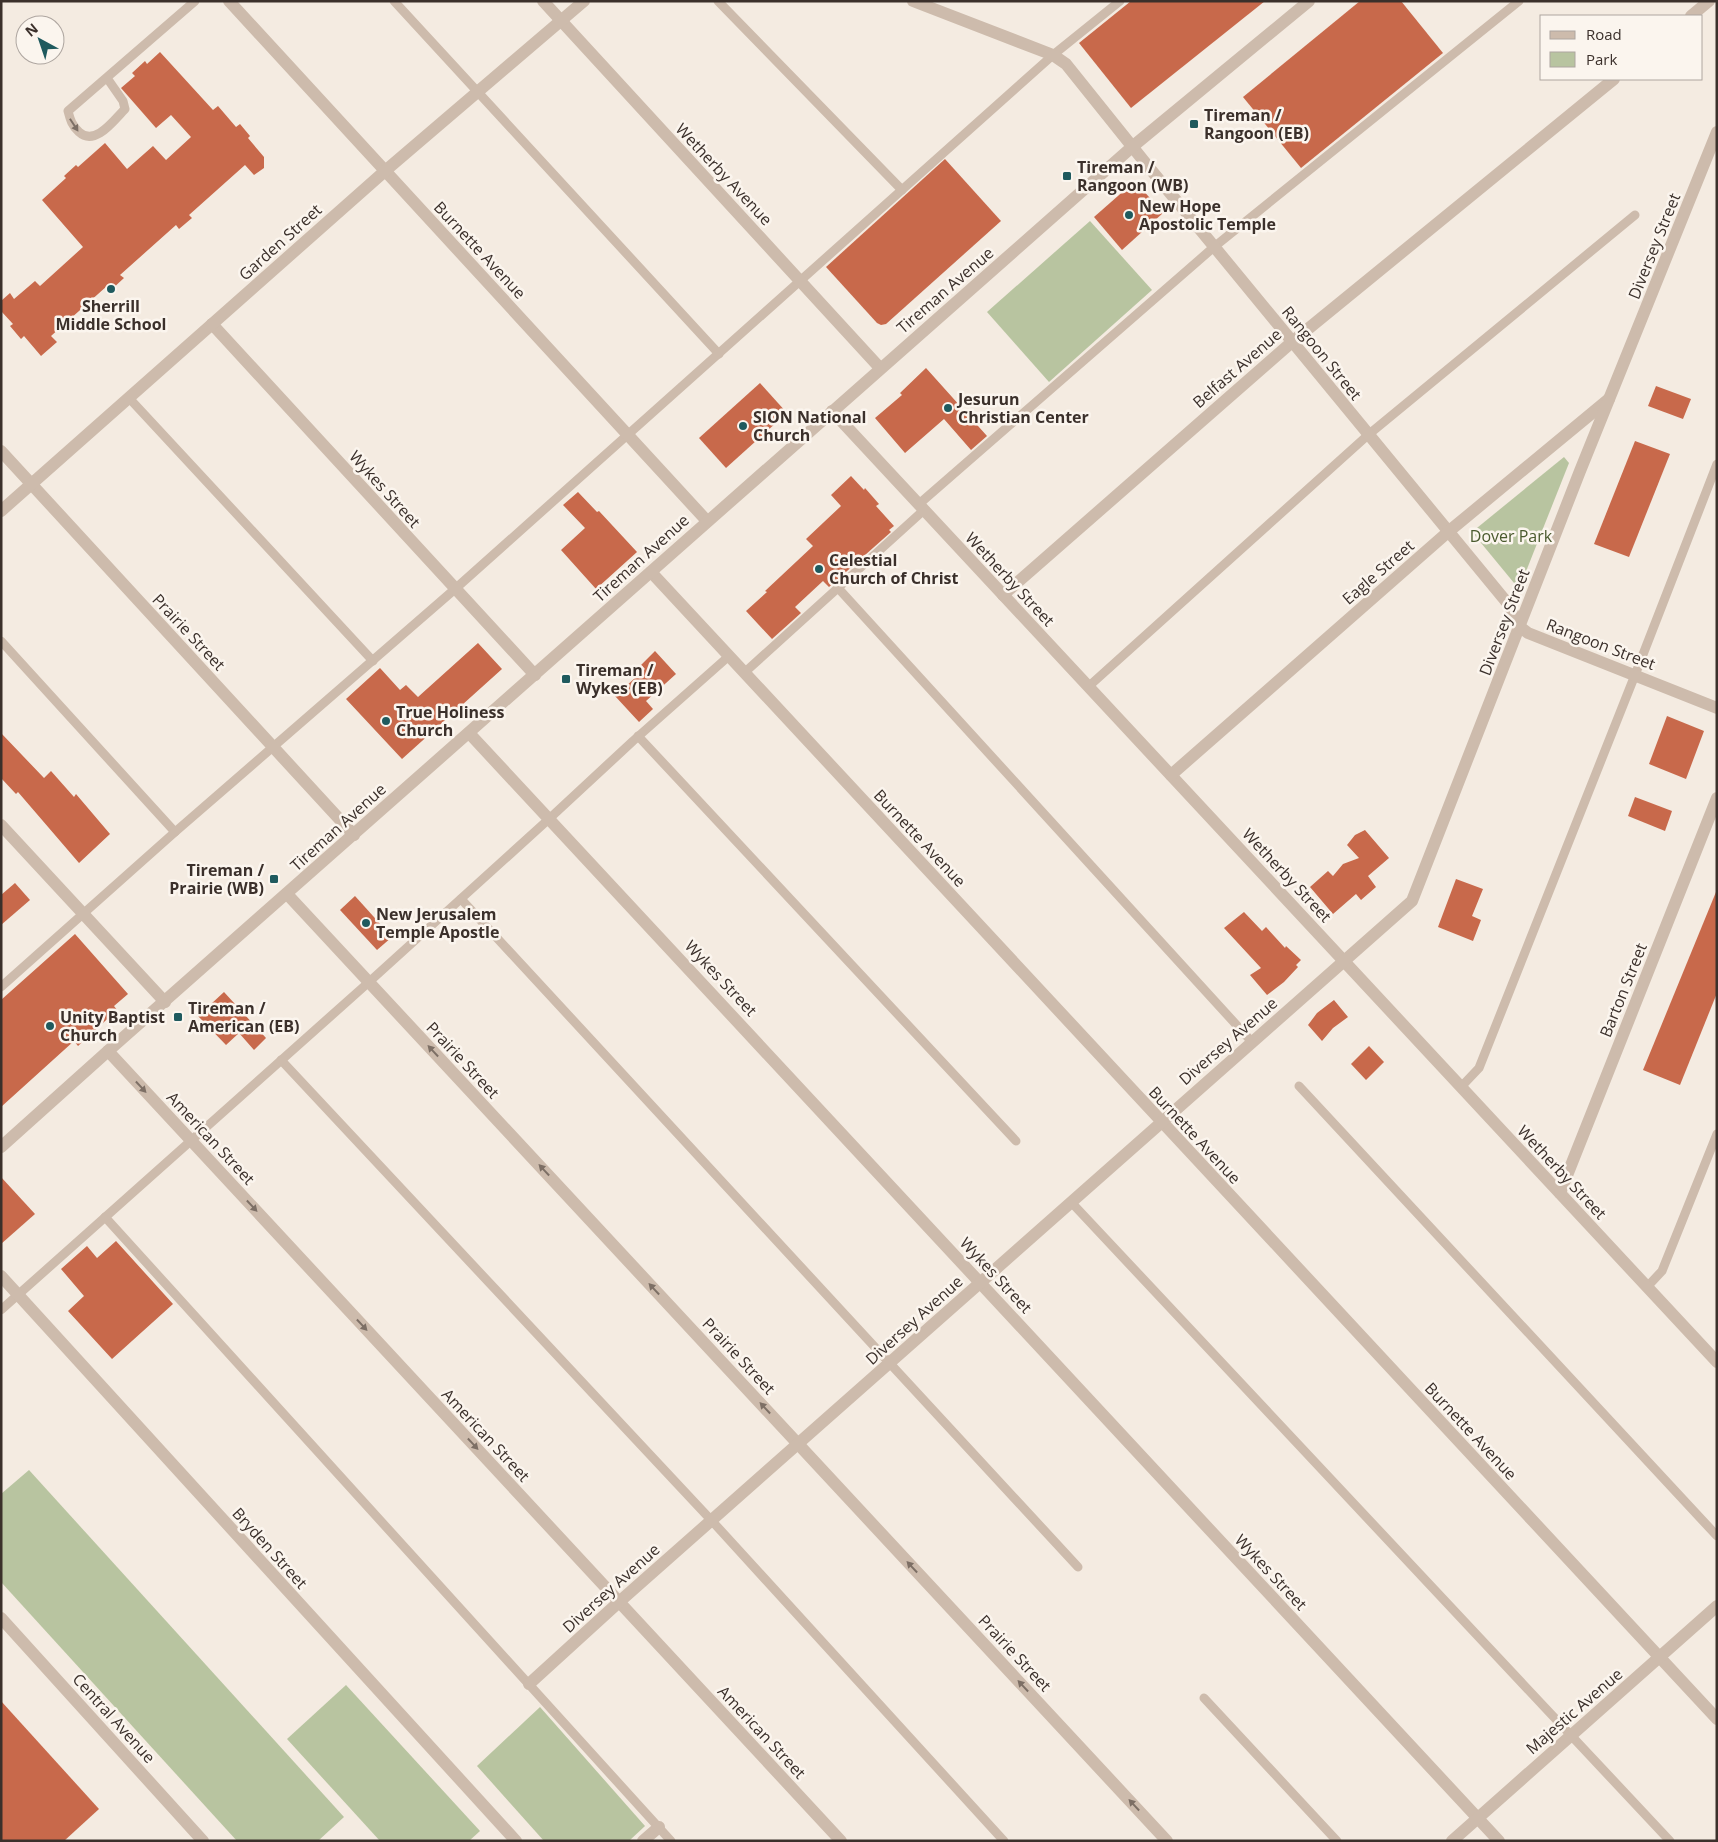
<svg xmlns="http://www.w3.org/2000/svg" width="1718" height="1842" viewBox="0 0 1718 1842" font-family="'Open Sans',sans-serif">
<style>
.green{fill:#b8c4a0}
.building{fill:#c8694b}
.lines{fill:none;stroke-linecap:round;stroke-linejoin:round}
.service{stroke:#cdbbac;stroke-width:9}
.minor{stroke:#cdbbac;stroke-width:12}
.tertiary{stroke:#cdbbac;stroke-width:12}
.oneway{fill:#7d6f65}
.poi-dot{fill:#1f5a5e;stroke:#fbf5ee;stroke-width:2}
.labels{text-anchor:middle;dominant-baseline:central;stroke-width:5;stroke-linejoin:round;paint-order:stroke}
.poi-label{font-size:16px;font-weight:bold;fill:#3b302b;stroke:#fbf5ee;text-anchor:start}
.street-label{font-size:16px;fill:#3b302b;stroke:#fbf5ee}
.park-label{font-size:16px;fill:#4a5a2e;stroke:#fbf5ee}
</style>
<rect width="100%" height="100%" fill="#f4ebe1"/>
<g class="green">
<polygon points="1090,221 1152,290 1049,382 987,312"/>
<polygon points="1564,457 1569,463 1519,589 1472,532"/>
<polygon points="29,1470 344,1817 318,1841 237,1841 1,1582 1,1494"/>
<polygon points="346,1685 480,1831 469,1841 380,1841 287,1739"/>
<polygon points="540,1707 645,1826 629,1841 544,1841 477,1766"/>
</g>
<g class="building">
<polygon points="1131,1 1265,1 1131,108 1079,43"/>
<polygon points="1360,1 1401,1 1443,53 1301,168 1243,97"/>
<polygon points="160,52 213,110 218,106 236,127 240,124 250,136 248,138 264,157 264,168 254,175 245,165 189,215 192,218 179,229 176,225 120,275 124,278 111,290 107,286 51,336 57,342 41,356 24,336 21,339 10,326 13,324 1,311 1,301 10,293 14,299 35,281 40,286 83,247 42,200 66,178 64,176 76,165 78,167 105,143 127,169 153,146 166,160 191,137 171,115 156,128 121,88 135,76 132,73 145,61 147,64"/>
<polygon points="945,159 1001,221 886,324 881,325 877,323 826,267"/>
<polygon points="1135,181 1163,213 1122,250 1094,217"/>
<polygon points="926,368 987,436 971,450 944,419 905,453 875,418 902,395 900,393"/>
<polygon points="760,383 787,413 726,468 699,438"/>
<polygon points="1656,386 1691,399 1683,419 1648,406"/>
<polygon points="1635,441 1670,454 1629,557 1594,544"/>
<polygon points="851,476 864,490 865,488 879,504 876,506 894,526 889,530 891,532 829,587 823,581 795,607 801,613 772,639 746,611 767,592 765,591 813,546 806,539 841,506 831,495"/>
<polygon points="578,492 597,512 599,511 637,552 596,589 561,550 585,528 563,505"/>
<polygon points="478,643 502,669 402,759 346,699 380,668 400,690 406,685 418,697"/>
<polygon points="655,651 676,674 646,701 653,709 639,722 615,696 645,669 641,665"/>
<polygon points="1667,716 1704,731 1686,779 1649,764"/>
<polygon points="1,733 44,778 51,771 74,797 76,794 110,834 79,863 18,792 16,794 1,778"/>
<polygon points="1635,797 1672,811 1665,831 1628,816"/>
<polygon points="1365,830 1389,858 1368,876 1376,887 1361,900 1356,894 1333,914 1310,887 1328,871 1333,876 1343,864 1359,858 1347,845 1355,835"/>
<polygon points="1456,879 1483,889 1472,916 1481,920 1473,941 1438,927"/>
<polygon points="15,883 30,900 1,925 1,895"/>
<polygon points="1716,892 1717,993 1680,1085 1643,1070"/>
<polygon points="355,896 392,937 377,950 340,910"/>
<polygon points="1244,912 1262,931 1266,927 1285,948 1286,946 1301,960 1296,965 1298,967 1284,982 1267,995 1250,975 1261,968 1224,928"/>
<polygon points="75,934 128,994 114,1006 117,1010 78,1046 74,1041 1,1107 1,1000"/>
<polygon points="224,992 266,1038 254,1050 239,1033 226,1045 198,1016"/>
<polygon points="1334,1000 1348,1017 1333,1028 1322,1041 1308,1025 1317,1013"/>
<polygon points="1369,1046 1384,1062 1366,1080 1351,1064"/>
<polygon points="1,1177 35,1214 1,1244"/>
<polygon points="116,1241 173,1304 112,1359 68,1311 84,1296 61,1269 87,1246 97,1258"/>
<polygon points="1,1701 99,1809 64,1841 1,1841"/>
</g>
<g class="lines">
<g class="service">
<polyline points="394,1 719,354"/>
<polyline points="718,1 902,190"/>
<path d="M107,78L123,101L125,109C114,120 95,147 79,132C72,126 70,119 68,111L195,1"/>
<polyline points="129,398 373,661"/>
<polyline points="919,504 1214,247 1519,1"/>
<polyline points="838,588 1252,1042"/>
<polyline points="1,641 175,832"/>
<polyline points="744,673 924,510"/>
<polyline points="1088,687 1368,435 1635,215"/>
<polyline points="638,736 1016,1141"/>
<polyline points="461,899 1078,1567"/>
<polyline points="1,987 175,832 455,589 1053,55 1120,1"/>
<polyline points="281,1060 712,1521 1004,1841"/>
<polyline points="1299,1086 1717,1536"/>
<polyline points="1461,1087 1479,1068 1635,675 1717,464"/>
<polyline points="1071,1202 1670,1841"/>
<polyline points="105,1217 671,1841"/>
<polyline points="1647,1287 1662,1271 1717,1134"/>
<polyline points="1,1310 369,982 550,818 633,741 729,656"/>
<polyline points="1204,1698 1337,1841"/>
</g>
<g class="minor">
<polyline points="229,1 707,521"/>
<polyline points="543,1 880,368"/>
<polyline points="913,1 1053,55 1066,64 1147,165 1509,605 1520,627 1528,633 1717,708"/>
<polyline points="1691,16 1709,1"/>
<polyline points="212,324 535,675"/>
<polyline points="832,411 1717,1362"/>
<polyline points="1,451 354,835"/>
<polyline points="1,511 385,171 584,1"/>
<polyline points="651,572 1717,1719"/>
<polyline points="1003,595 1292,342 1614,79"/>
<polyline points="469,733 1499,1841"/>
<polyline points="1171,775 1448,532 1609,399"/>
<polyline points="1,825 165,1002"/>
<polyline points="287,894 1167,1841"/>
<polyline points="108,1051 841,1841"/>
<polyline points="1560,1193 1717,798"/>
<polyline points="1,1276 516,1841"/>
<polyline points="1,1618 203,1841"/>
<polyline points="529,1684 619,1602 1412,901 1580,471 1717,132"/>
<polyline points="643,1841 659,1827"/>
<polyline points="1452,1841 1717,1606"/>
</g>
<polyline class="tertiary" points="1,1147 108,1051 1132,147 1309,1"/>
</g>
<defs><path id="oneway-solid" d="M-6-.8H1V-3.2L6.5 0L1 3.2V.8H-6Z" transform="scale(1.25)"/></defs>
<g class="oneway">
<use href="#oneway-solid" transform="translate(74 125) rotate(57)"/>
<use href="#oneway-solid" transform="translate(433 1051) rotate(-133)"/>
<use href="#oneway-solid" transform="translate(141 1087) rotate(47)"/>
<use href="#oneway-solid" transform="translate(544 1170) rotate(-133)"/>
<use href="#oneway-solid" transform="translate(252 1206) rotate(47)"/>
<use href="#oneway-solid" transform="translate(654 1289) rotate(-133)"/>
<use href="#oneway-solid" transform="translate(362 1325) rotate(47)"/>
<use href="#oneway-solid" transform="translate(765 1408) rotate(-133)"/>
<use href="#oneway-solid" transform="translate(473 1444) rotate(47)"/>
<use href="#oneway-solid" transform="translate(912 1567) rotate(-133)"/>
<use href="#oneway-solid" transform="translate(1023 1686) rotate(-133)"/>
<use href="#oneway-solid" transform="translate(1134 1805) rotate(-133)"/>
</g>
<g class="poi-dot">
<rect x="1189" y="119" width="10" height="10" rx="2.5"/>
<rect x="1062" y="171" width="10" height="10" rx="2.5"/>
<circle cx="1129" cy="215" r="5"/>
<circle cx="111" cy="289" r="5"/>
<circle cx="948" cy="408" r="5"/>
<circle cx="743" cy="426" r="5"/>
<circle cx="819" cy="569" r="5"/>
<rect x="561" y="674" width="10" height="10" rx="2.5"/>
<circle cx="386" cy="721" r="5"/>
<rect x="269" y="874" width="10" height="10" rx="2.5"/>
<circle cx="366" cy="923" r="5"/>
<rect x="173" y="1012" width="10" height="10" rx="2.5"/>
<circle cx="50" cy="1026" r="5"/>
</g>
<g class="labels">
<g class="poi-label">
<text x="1204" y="115">Tireman /<tspan x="1204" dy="18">Rangoon (EB)</tspan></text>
<text x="1077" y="167">Tireman /<tspan x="1077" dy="18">Rangoon (WB)</tspan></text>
<text x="1139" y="206">New Hope<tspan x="1139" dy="18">Apostolic Temple</tspan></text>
<text x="111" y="306" text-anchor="middle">Sherrill<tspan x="111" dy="18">Middle School</tspan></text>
<text x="958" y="399">Jesurun<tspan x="958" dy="18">Christian Center</tspan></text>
<text x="753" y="417">SION National<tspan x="753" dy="18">Church</tspan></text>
<text x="829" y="560">Celestial<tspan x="829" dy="18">Church of Christ</tspan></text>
<text x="576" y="670">Tireman /<tspan x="576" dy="18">Wykes (EB)</tspan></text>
<text x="396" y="712">True Holiness<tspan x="396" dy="18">Church</tspan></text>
<text x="264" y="870" text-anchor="end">Tireman /<tspan x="264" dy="18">Prairie (WB)</tspan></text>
<text x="376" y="914">New Jerusalem<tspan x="376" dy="18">Temple Apostle</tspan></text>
<text x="188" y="1008">Tireman /<tspan x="188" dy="18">American (EB)</tspan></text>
<text x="60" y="1017">Unity Baptist<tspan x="60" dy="18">Church</tspan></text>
</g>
<g class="street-label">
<text transform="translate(724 174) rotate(47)">Wetherby Avenue</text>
<text transform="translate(280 242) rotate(-42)">Garden Street</text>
<text transform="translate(1654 246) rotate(-68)">Diversey Street</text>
<text transform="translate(480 250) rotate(47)">Burnette Avenue</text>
<text transform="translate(945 290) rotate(-41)">Tireman Avenue</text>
<text transform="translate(1322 353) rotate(51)">Rangoon Street</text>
<text transform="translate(1237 368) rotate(-41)">Belfast Avenue</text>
<text transform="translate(385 489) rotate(48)">Wykes Street</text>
<text transform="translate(641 558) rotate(-42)">Tireman Avenue</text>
<text transform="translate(1378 572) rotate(-41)">Eagle Street</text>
<text transform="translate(1010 579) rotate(47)">Wetherby Street</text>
<text transform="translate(1504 622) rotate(-69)">Diversey Street</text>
<text transform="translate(189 632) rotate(47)">Prairie Street</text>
<text transform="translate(1601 644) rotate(21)">Rangoon Street</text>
<text transform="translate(338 827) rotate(-42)">Tireman Avenue</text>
<text transform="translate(920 838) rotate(47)">Burnette Avenue</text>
<text transform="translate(1287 875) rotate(47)">Wetherby Street</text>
<text transform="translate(721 978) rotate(47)">Wykes Street</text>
<text transform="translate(1623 990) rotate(-68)">Barton Street</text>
<text transform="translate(1228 1041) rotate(-41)">Diversey Avenue</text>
<text transform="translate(463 1060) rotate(47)">Prairie Street</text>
<text transform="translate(1195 1135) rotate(47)">Burnette Avenue</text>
<text transform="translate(211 1138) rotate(47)">American Street</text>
<text transform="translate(1562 1172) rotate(47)">Wetherby Street</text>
<text transform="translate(996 1275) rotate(47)">Wykes Street</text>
<text transform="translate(914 1320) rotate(-42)">Diversey Avenue</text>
<text transform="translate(739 1356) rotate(47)">Prairie Street</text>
<text transform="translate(1471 1431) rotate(47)">Burnette Avenue</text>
<text transform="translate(486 1435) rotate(47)">American Street</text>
<text transform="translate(270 1548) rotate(48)">Bryden Street</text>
<text transform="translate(1271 1572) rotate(47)">Wykes Street</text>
<text transform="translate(611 1588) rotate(-42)">Diversey Avenue</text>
<text transform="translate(1015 1653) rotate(47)">Prairie Street</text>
<text transform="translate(1574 1711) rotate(-41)">Majestic Avenue</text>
<text transform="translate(114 1718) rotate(48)">Central Avenue</text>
<text transform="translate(762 1732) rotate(47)">American Street</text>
</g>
<g class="park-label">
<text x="1511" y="536">Dover Park</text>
</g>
</g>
<rect width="1718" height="1842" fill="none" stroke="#3b302b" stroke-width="5"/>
<rect x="1540" y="15" width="162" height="65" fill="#fbf5ee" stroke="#aea6a0"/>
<rect x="1550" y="31" width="25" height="8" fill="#cdbbac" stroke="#aea6a0"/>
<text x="1586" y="40" font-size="15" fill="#3b302b">Road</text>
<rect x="1550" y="52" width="25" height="15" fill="#b8c4a0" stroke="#aea6a0"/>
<text x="1586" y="65" font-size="15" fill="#3b302b">Park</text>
<g transform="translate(40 40) rotate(320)"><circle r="24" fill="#fbf5ee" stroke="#aea6a0"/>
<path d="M0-4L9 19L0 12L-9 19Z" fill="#1f5a5e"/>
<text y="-8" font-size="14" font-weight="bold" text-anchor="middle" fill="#3b302b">N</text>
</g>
</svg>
